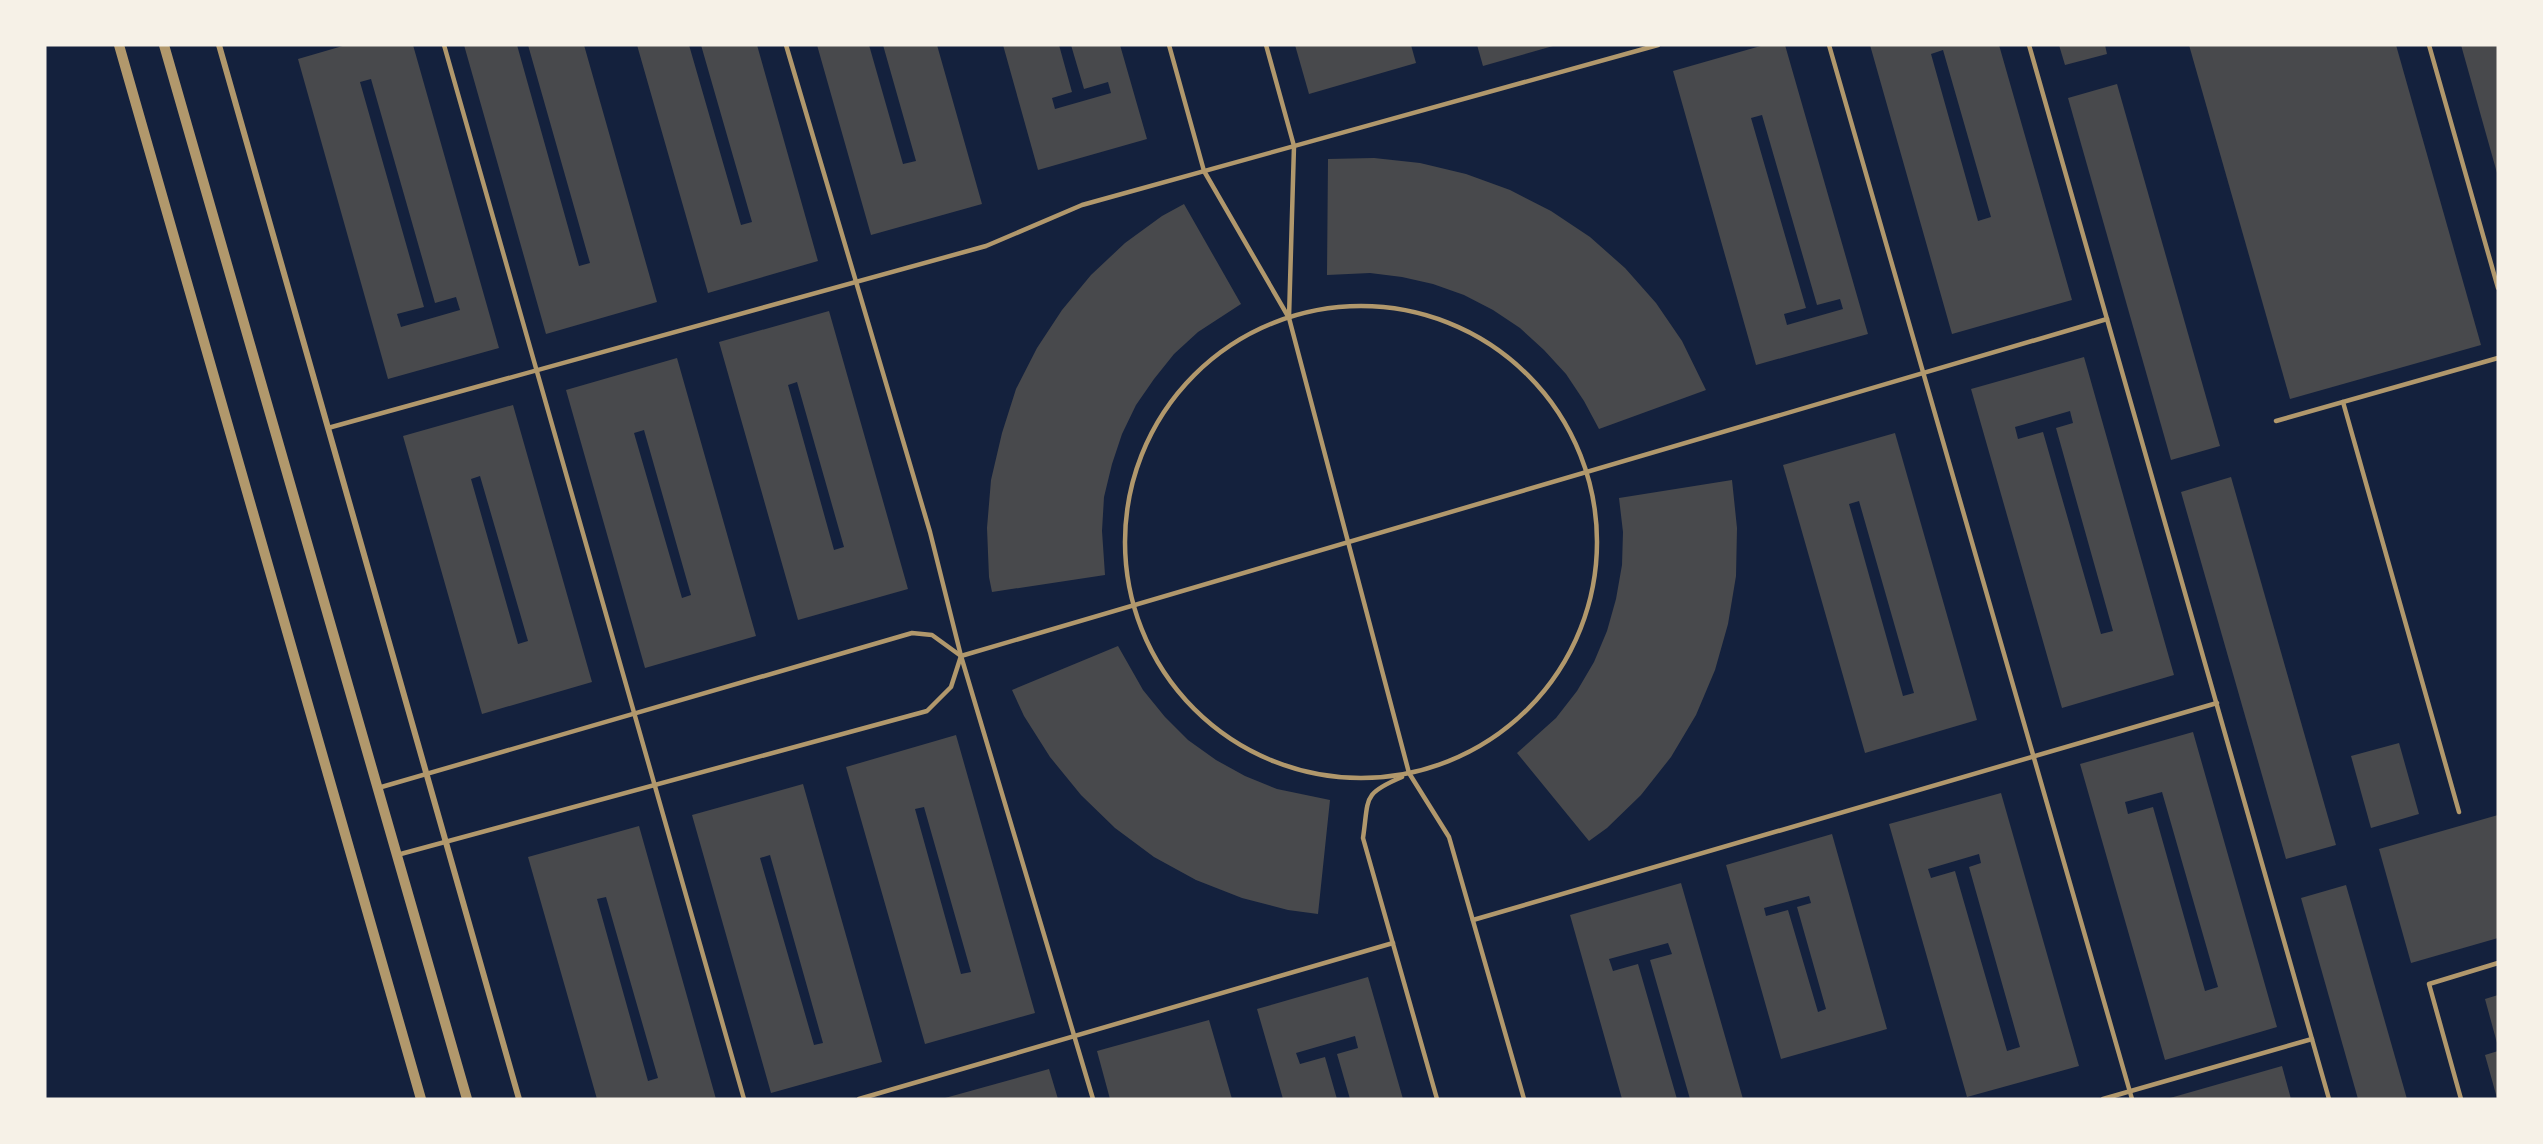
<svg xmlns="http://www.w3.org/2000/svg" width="2543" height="1144" viewBox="0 0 2543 1144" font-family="'IBM Plex Serif',serif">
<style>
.building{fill:#48494c;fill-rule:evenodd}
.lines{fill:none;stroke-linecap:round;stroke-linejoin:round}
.service{stroke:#b1986c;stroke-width:4.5}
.minor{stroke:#b1986c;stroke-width:6}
.tertiary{stroke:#b1986c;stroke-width:10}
</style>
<rect width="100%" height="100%" fill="#14213d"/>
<g class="building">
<path d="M346,45H413L499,348L388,379L298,59ZM371,79L435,303L456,297L460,310L401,327L397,314L424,307L360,82Z"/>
<polygon points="464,45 517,45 579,266 590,263 528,45 584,45 657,302 546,334"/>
<polygon points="637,45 689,45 741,225 752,222 701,45 757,45 818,261 708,293"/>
<polygon points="817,45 869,45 903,164 916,161 883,45 937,45 982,204 871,235"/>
<polygon points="1003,45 1059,45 1072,92 1052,98 1055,109 1111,93 1108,82 1084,89 1071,45 1120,45 1147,139 1038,170"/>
<polygon points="1295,45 1411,45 1416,63 1309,94"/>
<polygon points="1477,45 1553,45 1553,46 1483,66"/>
<path d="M1764,45H1785L1868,334L1756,365L1673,71ZM1762,115L1817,305L1840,299L1843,309L1787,325L1784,314L1806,308L1751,118Z"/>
<path d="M1870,45H1999L2072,300L1952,334ZM1943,50L1991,217L1978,221L1931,54Z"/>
<polygon points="2059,45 2105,45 2107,54 2065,65"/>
<polygon points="2189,45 2396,45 2481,345 2290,399"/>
<polygon points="2461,45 2498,45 2498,173 2497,173"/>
<polygon points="2117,84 2220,446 2171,460 2068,98"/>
<polygon points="1374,158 1420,163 1466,174 1510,190 1551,211 1590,237 1625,268 1656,303 1682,341 1706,390 1599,429 1584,401 1566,374 1544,350 1520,328 1493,310 1464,295 1433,284 1402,277 1370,273 1327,275 1328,159"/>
<polygon points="1184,204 1241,304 1198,332 1174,354 1154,379 1136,405 1122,434 1112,464 1104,497 1102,531 1105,575 992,592 989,577 987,528 991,480 1002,433 1016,389 1037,348 1062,310 1091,275 1125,243 1162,216"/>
<path d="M829,311L908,589L798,620L719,342ZM797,382L844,547L834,550L788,385Z"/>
<path d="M2084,357L2174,675L2062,708L1971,389ZM2070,411L2073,423L2056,428L2113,631L2101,634L2043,432L2018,439L2015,427Z"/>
<path d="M677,358L756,636L645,668L566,390ZM644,430L691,595L682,598L634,433Z"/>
<path d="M513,405L592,682L482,714L403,436ZM480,476L528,641L518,644L471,479Z"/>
<path d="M1895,433L1977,720L1865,753L1783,465ZM1859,501L1914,693L1903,696L1849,504Z"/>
<polygon points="2231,477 2336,845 2286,859 2181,492"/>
<polygon points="1732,480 1737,528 1736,576 1728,624 1715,670 1696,715 1671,757 1641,795 1607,828 1589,841 1517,753 1556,718 1577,691 1594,662 1607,631 1616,599 1622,565 1623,532 1619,498"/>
<polygon points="1118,646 1143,690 1165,717 1188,740 1216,760 1245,776 1277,789 1330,800 1318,914 1288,910 1242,898 1196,880 1154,857 1115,828 1081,795 1050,757 1024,716 1012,690"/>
<path d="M2193,732L2277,1027L2165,1060L2080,764ZM2162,792L2218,987L2205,991L2153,807L2128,814L2125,802Z"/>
<path d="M956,735L1035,1013L925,1044L846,767ZM924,807L971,972L961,974L915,809Z"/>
<polygon points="2399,743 2419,814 2371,828 2351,756"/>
<path d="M803,784L882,1062L771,1093L692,815ZM770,855L823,1043L814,1045L760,858Z"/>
<path d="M2001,793L2079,1066L1967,1097L1889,824ZM1979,854L1981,863L1969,867L2020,1047L2007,1051L1955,871L1931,878L1928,869Z"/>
<polygon points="2498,815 2498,938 2411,963 2379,849"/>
<path d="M639,826L716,1099H597L528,857ZM606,897L658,1078L648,1081L597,899Z"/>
<path d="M1832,834L1887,1029L1781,1059L1726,865ZM1809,896L1811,903L1797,907L1826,1009L1818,1012L1788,910L1766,916L1764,908Z"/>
<polygon points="1681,883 1743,1099 1690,1099 1650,960 1672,954 1668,943 1609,959 1613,971 1638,964 1677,1099 1622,1099 1570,915"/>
<polygon points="2346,885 2407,1099 2358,1099 2301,898"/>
<polygon points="1368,977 1403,1099 1350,1099 1337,1054 1358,1048 1355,1036 1296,1053 1300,1064 1325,1057 1337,1099 1283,1099 1257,1009"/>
<polygon points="2498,995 2498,1043 2497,1043 2485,999"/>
<polygon points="1209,1020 1232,1099 1110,1099 1097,1051"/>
<polygon points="2498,1051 2498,1098 2497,1098 2485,1055"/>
<polygon points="2282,1066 2291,1099 2170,1099 2170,1098"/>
<polygon points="1049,1069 1058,1099 945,1099 945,1098"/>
</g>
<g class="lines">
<g class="service">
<polyline points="444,45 744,1099"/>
<polyline points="786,45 930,532 961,656 1093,1099"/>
<polyline points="1169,45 1204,171 1289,318 1409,773 1449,837 1524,1099"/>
<polyline points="1266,45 1294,146 1289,318"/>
<polyline points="1829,45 2132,1099"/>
<polyline points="2029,45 2329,1099"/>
<polyline points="2429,45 2498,288"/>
<circle cx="1361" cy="542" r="236"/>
<polyline points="2343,402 2459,812"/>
<polyline points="2276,421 2498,358"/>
<polyline points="328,428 986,246 1082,205 1658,45"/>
<path d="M1402,777C1362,794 1369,797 1363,838L1437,1099"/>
<polyline points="378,788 912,633 932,635 961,656 2107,319"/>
<polyline points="397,855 927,711 951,687 961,656"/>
<polyline points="1473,920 2217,703"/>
<polyline points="859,1099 1393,943"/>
<polyline points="2103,1099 2312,1039"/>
<polyline points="2461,1099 2429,984 2498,963"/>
</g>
<polyline class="minor" points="219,45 519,1099"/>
<g class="tertiary">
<polyline points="119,45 421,1099"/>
<polyline points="164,45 467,1099"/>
</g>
</g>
<rect width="2543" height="1144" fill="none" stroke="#f6f1e7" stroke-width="93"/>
</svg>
